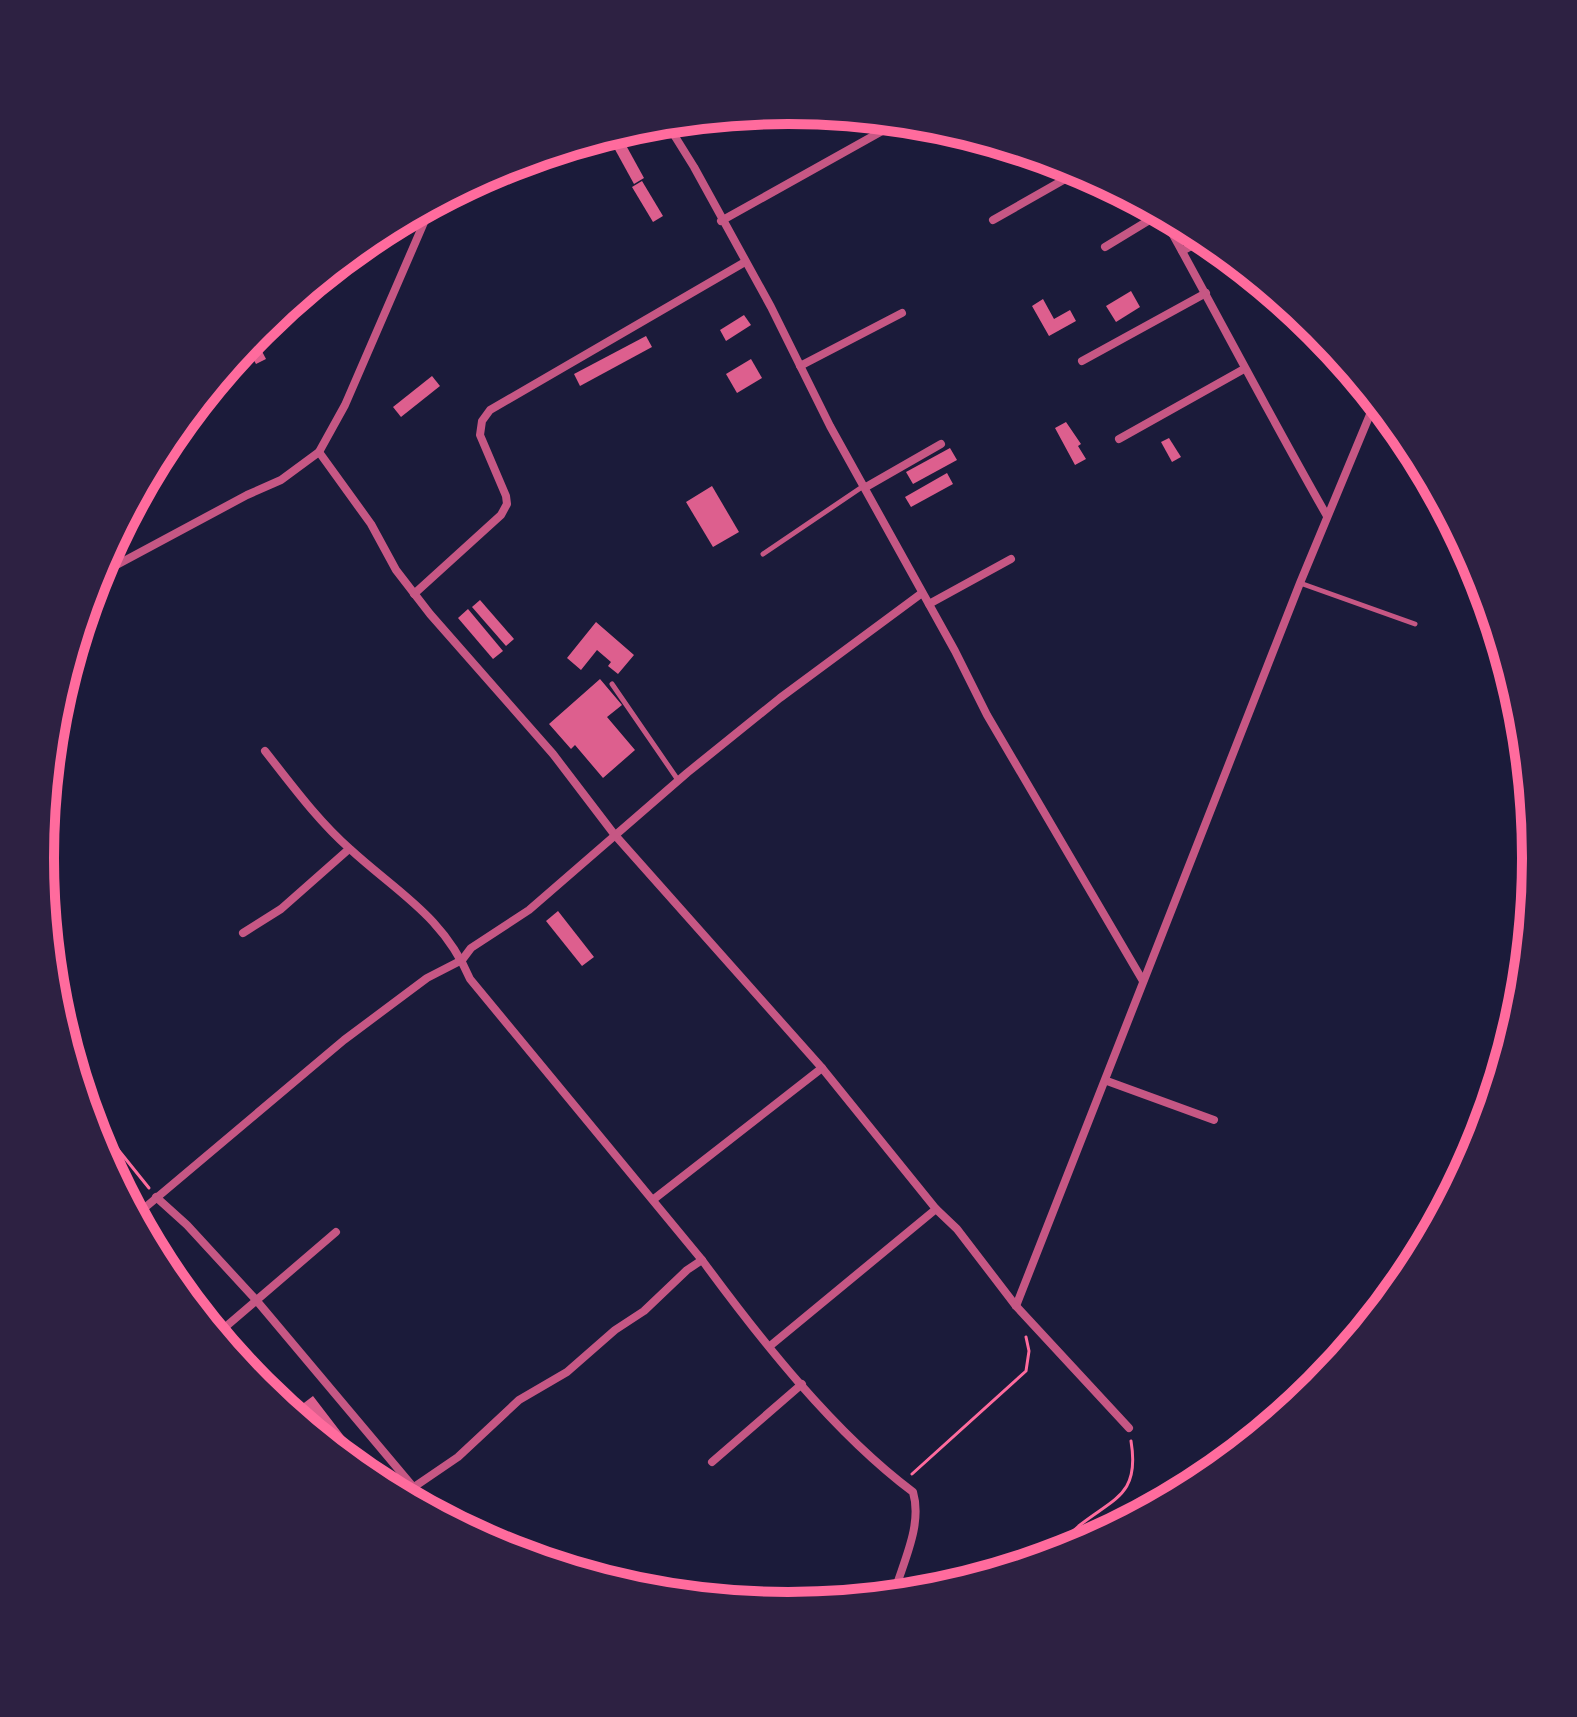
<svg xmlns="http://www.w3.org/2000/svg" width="1577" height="1717" viewBox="0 0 1577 1717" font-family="Arial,sans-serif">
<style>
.building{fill:#dd5f8e}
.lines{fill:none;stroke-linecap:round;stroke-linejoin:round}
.path{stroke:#ff6b9d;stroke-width:3}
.service{stroke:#c65784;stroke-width:5}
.minor{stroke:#c65784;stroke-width:8}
.rim{fill:none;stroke:#ff6b9d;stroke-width:10}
</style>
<rect width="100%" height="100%" fill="#1b1b3a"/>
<g class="building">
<polygon points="622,138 644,178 634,184 612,144"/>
<polygon points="642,181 663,216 653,222 632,187"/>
<polygon points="1131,291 1140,307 1116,322 1106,306"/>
<polygon points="1043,299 1054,319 1070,310 1076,321 1049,336 1032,306"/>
<polygon points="744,315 751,325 726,341 720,330"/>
<polygon points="254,336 266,359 256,364 246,346"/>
<polygon points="646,336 652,347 580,386 574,374"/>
<polygon points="751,359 762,378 737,393 726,374"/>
<polygon points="432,376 440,386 401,417 393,407"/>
<polygon points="1066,422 1081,444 1078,446 1086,459 1075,465 1055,428"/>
<polygon points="1169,438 1181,457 1172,462 1161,442"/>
<polygon points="950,448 957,460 913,484 906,472"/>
<polygon points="947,473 953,484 911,507 905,497"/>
<polygon points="712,486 739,532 713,547 686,502"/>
<polygon points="480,600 514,639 506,646 472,607"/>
<polygon points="468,609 503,651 493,659 458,618"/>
<polygon points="596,622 634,655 618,674 608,666 611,662 597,650 581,670 567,658"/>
<polygon points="600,679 622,705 607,717 635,750 603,778 575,745 571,749 549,724"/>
<polygon points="558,911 594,957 582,966 546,921"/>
<polygon points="313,1396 346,1439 338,1446 310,1412 307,1414 332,1447 292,1412"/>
</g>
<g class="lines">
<g class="path">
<polyline points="87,1111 149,1188"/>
<polyline points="912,1474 1026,1371 1029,1351 1026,1337"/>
<path d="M1050,1558C1059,1546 1069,1534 1080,1525C1114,1498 1140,1495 1131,1441"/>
</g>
<g class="service">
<polyline points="763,554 865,485"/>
<polyline points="1300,583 1415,624"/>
<polyline points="612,684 678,780"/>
</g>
<g class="minor">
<polyline points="666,122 694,167 771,307 830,426 955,651 987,715 1143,981"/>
<path d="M1161,213C1217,314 1270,416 1327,516"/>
<polyline points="993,220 1081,170"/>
<polyline points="721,221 900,121"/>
<polyline points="1105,247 1161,213"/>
<polyline points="1182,251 1207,238"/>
<polyline points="1082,361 1206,293"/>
<polyline points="800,366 902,313"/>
<polyline points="1119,439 1244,369"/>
<polyline points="319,452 371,524 396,570 430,614 553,754 614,834 822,1068 936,1209"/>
<polyline points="866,487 941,444"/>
<polyline points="96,576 247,495 281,480 319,452 345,405 432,204"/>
<polyline points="414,594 501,515 507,504 506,496 480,435 482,421 490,410 745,262"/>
<polyline points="929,604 1011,559"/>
<path d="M265,751C291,784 318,821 350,849C398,893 443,916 470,979L702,1260L687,1270L644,1311L615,1330L567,1372L519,1400L458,1457L414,1487"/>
<polyline points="243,933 281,909 349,849"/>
<polyline points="1107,1081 1214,1120"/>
<polyline points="156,1197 187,1225 257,1301 436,1514"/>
<polyline points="654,1199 822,1068"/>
<polyline points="135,1216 344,1040 427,978 462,960 471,948 529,910 687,773 780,698 922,593"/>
<path d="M702,1260C760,1339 834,1433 913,1492C923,1526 902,1564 893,1597"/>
<polyline points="1016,1306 1300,583 1376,400"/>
<polyline points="216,1335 336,1232"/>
<polyline points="770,1346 936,1209 957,1229 1016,1306 1129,1428"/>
<polyline points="712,1462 802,1384"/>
</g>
</g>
<path d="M0 0H1577V1717H0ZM54 858a734 734 0 1 1 1468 0a734 734 0 1 1-1468 0Z" fill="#2d2142" fill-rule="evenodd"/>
<path class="rim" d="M54 858a734 734 0 1 1 1468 0a734 734 0 1 1-1468 0Z"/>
</svg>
